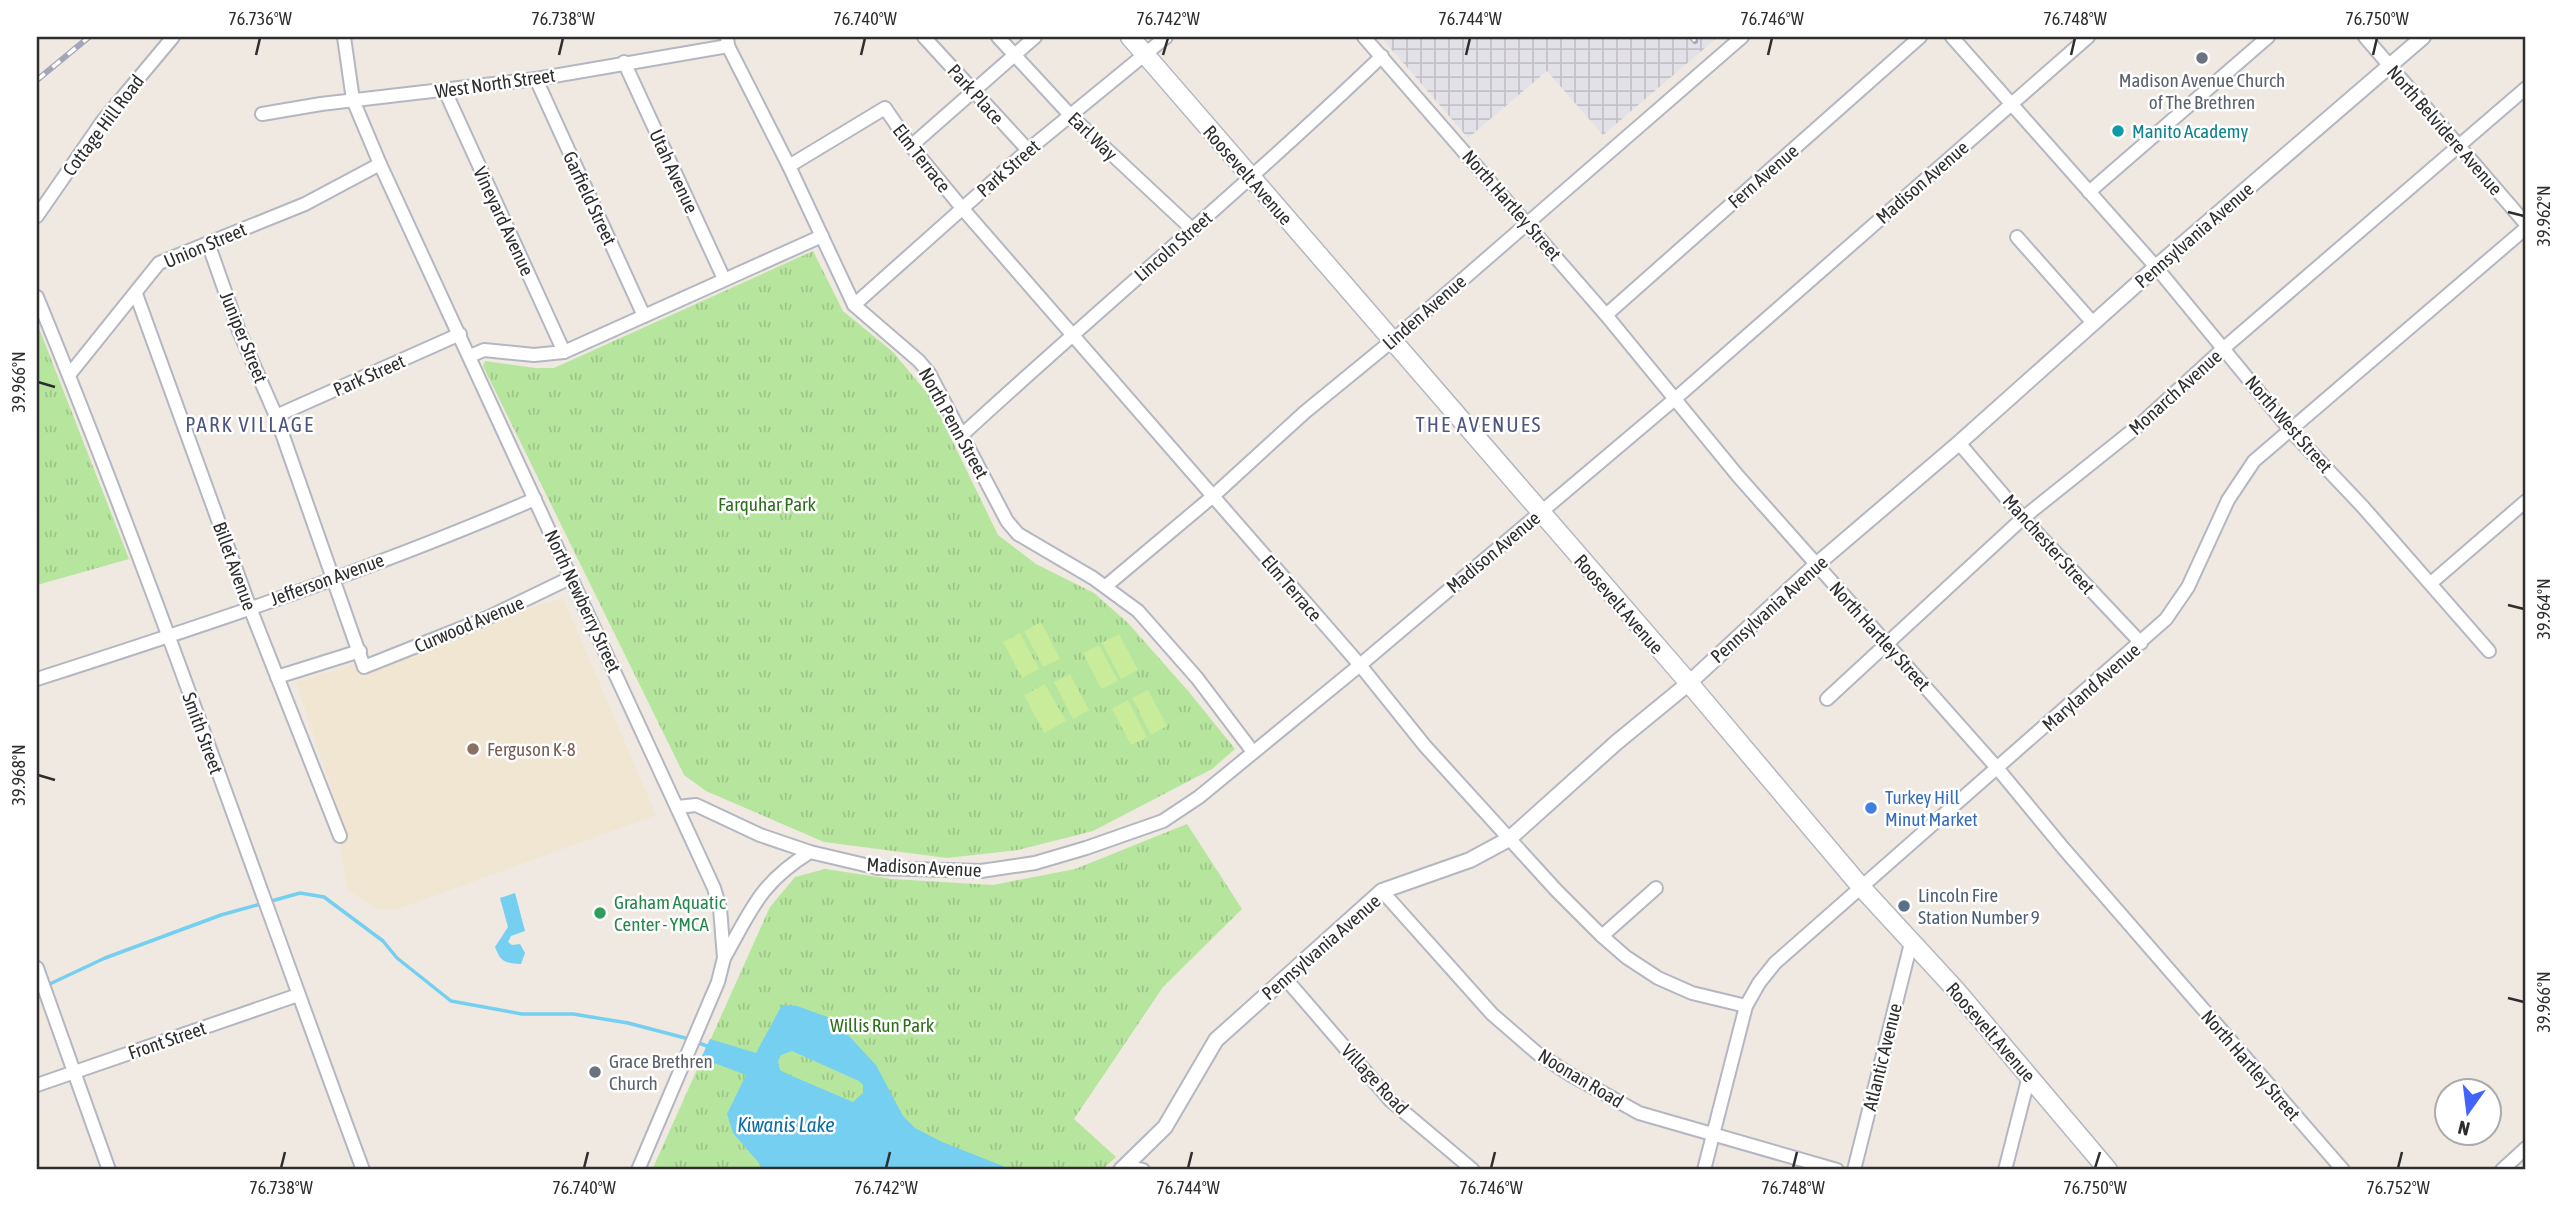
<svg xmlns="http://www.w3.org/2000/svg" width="2563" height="1207" viewBox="0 0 2563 1207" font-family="'Asap Condensed',sans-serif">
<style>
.industrial{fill:url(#industrial-grid)}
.education{fill:#f0e6d1}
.grass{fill:url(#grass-tufts)}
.pitch{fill:#c9ec9a}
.water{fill:#75cff0;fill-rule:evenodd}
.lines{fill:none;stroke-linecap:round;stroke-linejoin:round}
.stream{stroke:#75cff0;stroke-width:3.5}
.minor-casing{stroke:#b4b7c1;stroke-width:16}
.tertiary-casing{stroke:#b4b7c1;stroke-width:18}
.secondary-casing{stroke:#b4b7c1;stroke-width:21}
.minor{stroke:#fff;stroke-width:12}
.tertiary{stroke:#fff;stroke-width:14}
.secondary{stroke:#fff;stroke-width:18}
.rail-casing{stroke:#a3a6b8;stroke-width:6}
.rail{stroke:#fff;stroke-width:3.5;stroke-dasharray:10;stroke-linecap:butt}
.ticks{fill:none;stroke:#2e2e2e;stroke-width:2.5}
.worship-dot{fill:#6b7280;stroke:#fff;stroke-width:2.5}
.culture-dot{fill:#0f9aa8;stroke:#fff;stroke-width:2.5}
.education-dot{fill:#8d6e63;stroke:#fff;stroke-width:2.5}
.shop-dot{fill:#3f7fe0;stroke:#fff;stroke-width:2.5}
.service-dot{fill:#5c6f8a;stroke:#fff;stroke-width:2.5}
.leisure-dot{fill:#2e9e5b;stroke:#fff;stroke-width:2.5}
.labels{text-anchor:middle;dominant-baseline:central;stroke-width:5;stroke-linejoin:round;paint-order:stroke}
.worship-label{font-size:19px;fill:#5b616d;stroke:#fff}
.street-label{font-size:19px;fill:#2e2e2e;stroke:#fff}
.culture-label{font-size:19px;fill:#0d838f;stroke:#fff;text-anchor:start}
.park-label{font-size:19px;fill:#2c6e1b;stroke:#fff}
.education-label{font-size:19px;fill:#785e54;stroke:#fff;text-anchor:start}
.shop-label{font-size:19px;fill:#366cbe;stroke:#fff;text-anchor:start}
.service-label{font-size:19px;fill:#4e5e75;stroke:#fff;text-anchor:start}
.leisure-label{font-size:19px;fill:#27864d;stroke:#fff;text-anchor:start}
.neighbourhood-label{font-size:21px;letter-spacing:2px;fill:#4d5680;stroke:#fff}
.water-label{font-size:21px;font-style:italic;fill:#0d6fa3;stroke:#fff}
.neatline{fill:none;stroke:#2e2e2e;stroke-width:2.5}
.ticks-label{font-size:18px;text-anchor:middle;fill:#2e2e2e}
</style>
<defs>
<pattern id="industrial-grid" width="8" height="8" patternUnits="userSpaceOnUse" patternTransform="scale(1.75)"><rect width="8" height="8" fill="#e3e1e8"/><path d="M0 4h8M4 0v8" fill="none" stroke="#c3c1c7"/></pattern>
<pattern id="grass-tufts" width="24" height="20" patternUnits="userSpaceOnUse" patternTransform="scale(1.75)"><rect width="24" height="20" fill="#b6e59e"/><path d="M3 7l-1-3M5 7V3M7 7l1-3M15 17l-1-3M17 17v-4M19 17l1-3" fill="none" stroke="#9dc588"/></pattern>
</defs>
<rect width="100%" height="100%" fill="#efe9e1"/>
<polygon class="industrial" points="1381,37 1718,37 1603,135 1547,71 1468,138"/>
<polygon class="education" points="563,598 656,815 395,910 379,910 348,890 340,847 346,833 296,682"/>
<g class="grass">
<polygon points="813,251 843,311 893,352 932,399 998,535 1036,564 1094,593 1128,623 1189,692 1235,749 1212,769 1093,831 1018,850 947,858 824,842 706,791 684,775 483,366 485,361 536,368 554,368"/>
<polygon points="37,323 129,559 37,585"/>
<polygon points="1187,824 1242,909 1163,987 1074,1119 1116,1157 1102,1170 652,1170 770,907 795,877 825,869 892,879 993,885 1075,869"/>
</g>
<g class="pitch">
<polygon points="1041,622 1060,659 1043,667 1024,631"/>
<polygon points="1020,633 1039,669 1022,678 1003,642"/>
<polygon points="1119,634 1138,670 1121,679 1102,643"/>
<polygon points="1099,645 1118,681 1101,689 1083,653"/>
<polygon points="1070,674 1089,710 1073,719 1054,682"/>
<polygon points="1045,684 1066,721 1044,733 1024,695"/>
<polygon points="1148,690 1167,726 1151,735 1132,698"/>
<polygon points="1128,700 1147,737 1131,745 1112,709"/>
</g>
<g class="water">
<path d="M515,893L525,931L511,936L508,942L512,945L520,944L525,953L521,964C506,963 501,963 495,947L508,927L500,898Z"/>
<path d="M782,1005L797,1006L833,1019L876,1065L903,1116L915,1128L942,1142L1013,1170H765L733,1133L727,1114L746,1075L701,1058L710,1039L756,1053ZM792,1051L859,1081L863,1085V1093L853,1102L785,1073L780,1070L778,1061L781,1055Z"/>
</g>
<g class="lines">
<g class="stream">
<polyline points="37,990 105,958 221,915 300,893 324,897 383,941 397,958 451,1001 522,1014 573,1014 628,1023 689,1039"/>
<polyline points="696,1042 707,1046"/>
</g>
<g class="minor-casing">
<g id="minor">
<polyline points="344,37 353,100 380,164 714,888 720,908 724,958 718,982 638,1170"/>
<polyline points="727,37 728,46 789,166 854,305 919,361 929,373 1007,521 1018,534 1093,578 1138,611 1197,678 1253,752"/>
<polyline points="924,37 1028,150"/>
<polyline points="998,37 1071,116 1193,230"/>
<polyline points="1364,37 1606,315 1738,476 1998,769 2064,849 2343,1170"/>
<polyline points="1952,37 2156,267 2291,431 2363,507 2489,651"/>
<polyline points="2365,37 2526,224"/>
<polyline points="624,62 724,279"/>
<polyline points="536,79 644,316"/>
<polyline points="445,91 564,352"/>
<polyline points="262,114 321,104 536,79 728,46"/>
<polyline points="911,146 1035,37"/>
<polyline points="789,166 885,108 911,146 962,208 1360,665 1425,746 1556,890 1602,936 1626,957 1658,978 1692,993 1746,1006"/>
<polyline points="2089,192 2268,37"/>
<polyline points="37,216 102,122 173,37"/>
<polyline points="2017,237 2093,323"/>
<polyline points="208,243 239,331 276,416 364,667 487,618 572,577"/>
<polyline points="136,294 250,608 340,836"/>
<path d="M37,297C155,584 255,879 363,1170"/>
<polyline points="854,305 1028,150 1166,37"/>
<polyline points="1606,315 1920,37"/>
<polyline points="470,356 484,350 534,355 564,352 822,236"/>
<polyline points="69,375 159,263 305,204 380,164"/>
<polyline points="276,416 460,334"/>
<path d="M963,434C1101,307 1246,186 1382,56"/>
<polyline points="1959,443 2023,518 2141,643"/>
<polyline points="2431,583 2526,501"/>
<polyline points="1106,586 1212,497 1305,412 1393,340 1742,37"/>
<polyline points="277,677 360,651"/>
<path d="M37,679C205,625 374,569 535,499"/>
<polyline points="1827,699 2023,518 2143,422 2224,348 2526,88"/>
<polyline points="677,807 696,805 760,835 810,852 878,868 981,871 1035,863 1086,848 1163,821 1199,797 1360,665 1676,398 2088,37"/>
<polyline points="1382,891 1492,1014 1537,1053 1571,1075 1639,1113 1837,1170"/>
<polyline points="1602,936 1656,888"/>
<path d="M724,958C752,909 759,884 810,852"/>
<polyline points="37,968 109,1170"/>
<polyline points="1285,978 1391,1101 1473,1170"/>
<polyline points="37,1085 298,995"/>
<polyline points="1126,1166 1143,1170"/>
<polyline points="1704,1170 1746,1006 1759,983 1775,963 2166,619 2188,587 2228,500 2254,461 2526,228"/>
<polyline points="1854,1170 1911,943"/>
<polyline points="2005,1170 2029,1076"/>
<polyline points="2502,1170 2526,1148"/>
</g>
</g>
<g class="tertiary-casing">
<polyline id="tertiary" points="1121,1170 1165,1127 1216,1040 1382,891 1470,860 1509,839 1617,742 1689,683 1816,565 1959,443 2156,267 2423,37"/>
</g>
<g class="secondary-casing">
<polyline id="secondary" points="1130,37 1689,683 1862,888 1955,989 2108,1170"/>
</g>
<use href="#minor" class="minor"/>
<use href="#tertiary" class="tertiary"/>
<use href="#secondary" class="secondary"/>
<g class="rail-casing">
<g id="rail">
<polyline points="1692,37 1695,41"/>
<polyline points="37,80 89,37"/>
</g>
</g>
<use href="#rail" class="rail"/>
</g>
<path class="ticks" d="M256,55L260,38M559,55L563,38M861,55L865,38M1163,55L1168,38M1466,55L1470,38M1768,55L1772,38M2071,55L2075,38M2373,55L2377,38M2508,212L2524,216M38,382L55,387M2508,605L2524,609M38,775L55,780M2508,998L2524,1002M281,1168L285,1152M584,1168L588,1152M886,1168L890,1152M1188,1168L1192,1152M1491,1168L1495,1152M1793,1168L1797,1152M2095,1168L2100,1152M2398,1168L2402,1152"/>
<g class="worship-dot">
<circle cx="2202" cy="58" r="7"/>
<circle cx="595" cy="1072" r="7"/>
</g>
<circle class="culture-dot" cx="2118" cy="131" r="7"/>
<circle class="education-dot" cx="473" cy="749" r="7"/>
<circle class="shop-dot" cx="1871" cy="808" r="7"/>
<circle class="service-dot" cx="1904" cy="906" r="7"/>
<circle class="leisure-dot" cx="600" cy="913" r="7"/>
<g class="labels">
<g class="worship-label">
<text x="2202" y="80">Madison Avenue Church<tspan x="2202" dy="22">of The Brethren</tspan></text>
<text x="609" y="1061" text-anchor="start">Grace Brethren<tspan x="609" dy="22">Church</tspan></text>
</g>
<g class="street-label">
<text transform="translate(495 83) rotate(-8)">West North Street</text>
<text transform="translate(976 94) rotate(48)">Park Place</text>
<text transform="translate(103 125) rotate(-53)">Cottage Hill Road</text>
<text transform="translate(2445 130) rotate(49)">North Belvidere Avenue</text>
<text transform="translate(1093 136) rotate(44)">Earl Way</text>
<text transform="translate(922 158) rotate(52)">Elm Terrace</text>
<text transform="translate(1008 168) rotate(-41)">Park Street</text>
<text transform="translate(674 171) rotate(65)">Utah Avenue</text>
<text transform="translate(1248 175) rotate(49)">Roosevelt Avenue</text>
<text transform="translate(1763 176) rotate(-41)">Fern Avenue</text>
<text transform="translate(1922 182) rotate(-41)">Madison Avenue</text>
<text transform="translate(590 198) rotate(65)">Garfield Street</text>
<text transform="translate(1512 205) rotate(49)">North Hartley Street</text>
<text transform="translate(504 221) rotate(65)">Vineyard Avenue</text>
<text transform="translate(2194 235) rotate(-41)">Pennsylvania Avenue</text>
<text transform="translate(205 245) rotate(-23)">Union Street</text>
<text transform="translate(1173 246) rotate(-41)">Lincoln Street</text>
<text transform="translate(1424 312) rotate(-41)">Linden Avenue</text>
<text transform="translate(244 337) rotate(68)">Juniper Street</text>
<text transform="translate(369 375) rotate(-24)">Park Street</text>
<text transform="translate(2175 392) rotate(-42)">Monarch Avenue</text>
<text transform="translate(954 423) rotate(61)">North Penn Street</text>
<text transform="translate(2289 424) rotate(49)">North West Street</text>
<text transform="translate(2049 544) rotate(48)">Manchester Street</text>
<text transform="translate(1493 552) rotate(-40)">Madison Avenue</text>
<text transform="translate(235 566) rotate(70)">Billet Avenue</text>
<text transform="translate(327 579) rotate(-20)">Jefferson Avenue</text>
<text transform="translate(1292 588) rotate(49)">Elm Terrace</text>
<text transform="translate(583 601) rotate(65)">North Newberry Street</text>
<text transform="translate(1619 604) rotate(49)">Roosevelt Avenue</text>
<text transform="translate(1769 609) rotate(-42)">Pennsylvania Avenue</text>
<text transform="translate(469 624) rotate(-23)">Curwood Avenue</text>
<text transform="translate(1880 636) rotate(48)">North Hartley Street</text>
<text transform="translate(2091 687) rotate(-41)">Maryland Avenue</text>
<text transform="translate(203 733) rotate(70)">Smith Street</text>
<text transform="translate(924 867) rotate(3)">Madison Avenue</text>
<text transform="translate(1321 947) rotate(-41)">Pennsylvania Avenue</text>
<text transform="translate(1991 1032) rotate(49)">Roosevelt Avenue</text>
<text transform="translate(167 1040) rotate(-19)">Front Street</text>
<text transform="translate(1882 1057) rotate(-76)">Atlantic Avenue</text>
<text transform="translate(2251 1065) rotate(49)">North Hartley Street</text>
<text transform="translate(1581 1078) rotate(31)">Noonan Road</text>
<text transform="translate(1375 1079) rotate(47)">Village Road</text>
</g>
<g class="culture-label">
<text x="2132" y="131">Manito Academy</text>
</g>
<g class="park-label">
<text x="767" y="504">Farquhar Park</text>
<text x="882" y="1025">Willis Run Park</text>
</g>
<g class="education-label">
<text x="487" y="749">Ferguson K-8</text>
</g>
<g class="shop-label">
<text x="1885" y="797">Turkey Hill<tspan x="1885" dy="22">Minut Market</tspan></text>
</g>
<g class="service-label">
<text x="1918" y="895">Lincoln Fire<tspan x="1918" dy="22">Station Number 9</tspan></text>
</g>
<g class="leisure-label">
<text x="614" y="902">Graham Aquatic<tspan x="614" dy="22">Center - YMCA</tspan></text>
</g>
<g class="neighbourhood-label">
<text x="250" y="424">PARK VILLAGE</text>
<text x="1479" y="424">THE AVENUES</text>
</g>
<g class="water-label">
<text x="786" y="1124">Kiwanis Lake</text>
</g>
</g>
<rect width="2563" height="1207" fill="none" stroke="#ffffff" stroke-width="77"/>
<g transform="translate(2468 1112) rotate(194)"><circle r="33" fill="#ffffff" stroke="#ababab" stroke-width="2"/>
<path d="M0-5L12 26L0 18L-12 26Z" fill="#4264fb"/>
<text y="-10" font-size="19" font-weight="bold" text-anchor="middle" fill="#2e2e2e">N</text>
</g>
<rect x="38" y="38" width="2486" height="1130" class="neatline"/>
<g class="ticks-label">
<text x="260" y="25">76.736°W</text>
<text x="563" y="25">76.738°W</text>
<text x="865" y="25">76.740°W</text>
<text x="1168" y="25">76.742°W</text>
<text x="1470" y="25">76.744°W</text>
<text x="1772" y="25">76.746°W</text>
<text x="2075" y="25">76.748°W</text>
<text x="2377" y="25">76.750°W</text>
<text transform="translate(2544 216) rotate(-90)" y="6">39.962°N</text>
<text transform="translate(19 382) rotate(-90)" y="6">39.966°N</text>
<text transform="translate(2544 609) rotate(-90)" y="6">39.964°N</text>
<text transform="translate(19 775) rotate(-90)" y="6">39.968°N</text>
<text transform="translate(2544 1002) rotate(-90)" y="6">39.966°N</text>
<text x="281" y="1194">76.738°W</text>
<text x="584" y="1194">76.740°W</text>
<text x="886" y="1194">76.742°W</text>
<text x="1188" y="1194">76.744°W</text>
<text x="1491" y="1194">76.746°W</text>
<text x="1793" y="1194">76.748°W</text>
<text x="2095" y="1194">76.750°W</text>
<text x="2398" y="1194">76.752°W</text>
</g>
</svg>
